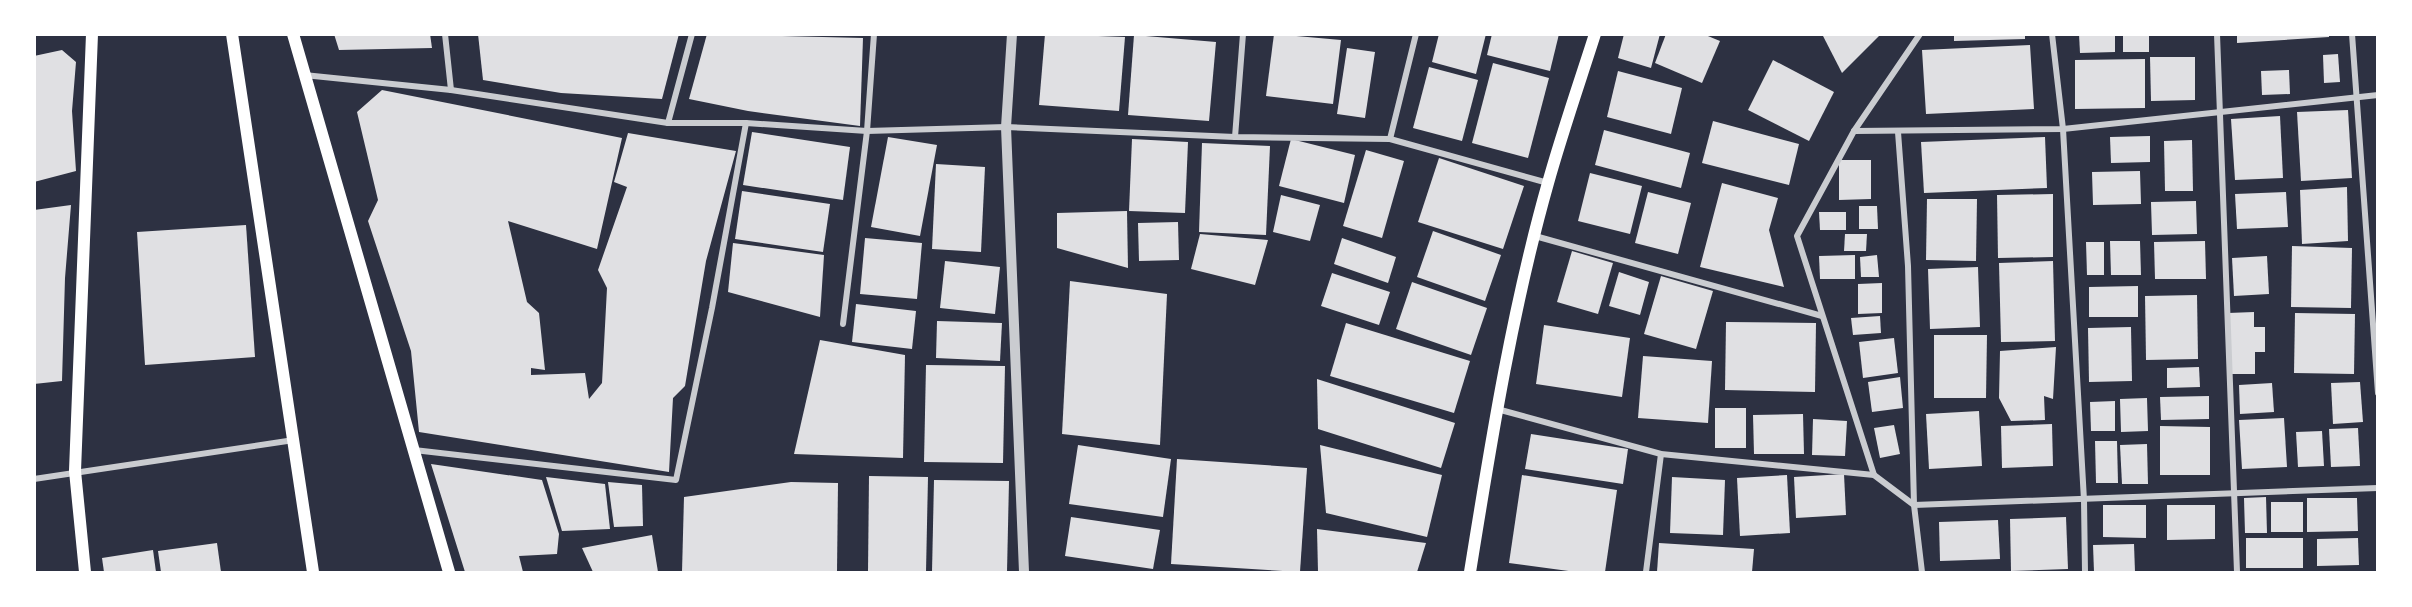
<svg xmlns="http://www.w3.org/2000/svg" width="2412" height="607" viewBox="0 0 2412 607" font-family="Montserrat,sans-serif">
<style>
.building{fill:#e0e0e3}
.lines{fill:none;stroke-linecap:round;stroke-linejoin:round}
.minor{stroke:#caccd0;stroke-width:6}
.tertiary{stroke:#caccd0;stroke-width:10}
.secondary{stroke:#fff;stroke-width:12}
</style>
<rect width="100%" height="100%" fill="#2d3142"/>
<g class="building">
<polygon points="334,34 430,34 432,48 339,50"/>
<polygon points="478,34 679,34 662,99 561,93 483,80"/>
<polygon points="707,34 863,38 860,126 748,111 689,99"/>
<polygon points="1045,34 1125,37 1119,111 1039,105"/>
<polygon points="1274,34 1341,40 1333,104 1266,96"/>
<polygon points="1439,34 1486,34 1476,74 1432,62"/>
<polygon points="1492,34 1559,34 1550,71 1487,55"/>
<polygon points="1624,34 1660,34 1651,68 1618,58"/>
<polygon points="1666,34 1703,34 1720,41 1702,83 1655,63"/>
<polygon points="1822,34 1881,34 1842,73"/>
<polygon points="1954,34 2025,34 2025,39 1954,41"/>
<polygon points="2079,34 2115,34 2115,52 2080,53"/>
<rect x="2123" y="34" width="26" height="18"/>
<polygon points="2237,34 2329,34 2329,37 2237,43"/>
<polygon points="1134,35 1216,42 1209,121 1128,115"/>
<polygon points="2030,45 2034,109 1926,114 1922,50"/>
<polygon points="1347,48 1375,52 1365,118 1337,114"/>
<polygon points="62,50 76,62 72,111 76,171 34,182 34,56"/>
<polygon points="2338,54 2340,82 2324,83 2323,55"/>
<polygon points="2150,57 2195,57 2195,100 2151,101"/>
<polygon points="2145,59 2145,108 2075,109 2075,60"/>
<polygon points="1773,60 1834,92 1809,141 1748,110"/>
<polygon points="1493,63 1549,78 1528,158 1472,143"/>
<polygon points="1429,67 1478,80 1462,141 1413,128"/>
<polygon points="2289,70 2290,94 2262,95 2261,71"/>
<polygon points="1618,71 1682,88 1671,134 1607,117"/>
<polygon points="382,90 622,138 597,249 508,221 527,302 539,313 545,370 531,368 531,375 585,373 589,399 602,383 607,288 598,270 627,187 614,182 628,133 736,151 706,261 685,386 673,398 669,472 419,432 411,351 368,221 378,200 357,112"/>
<polygon points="2348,110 2352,178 2301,181 2297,112"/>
<polygon points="2280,116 2283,178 2235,180 2231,119"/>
<polygon points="1713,121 1799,144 1789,185 1702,163"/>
<polygon points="1604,130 1690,153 1681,188 1595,165"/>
<polygon points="752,132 850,147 843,200 743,185"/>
<polygon points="2150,136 2150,162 2111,163 2110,137"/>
<polygon points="888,137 937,145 920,236 871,227"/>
<polygon points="2045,137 2047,188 1924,193 1921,142"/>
<polygon points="1132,139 1188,142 1185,213 1129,211"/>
<polygon points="1291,139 1355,155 1344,203 1279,186"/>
<polygon points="2192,140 2193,191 2165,191 2164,141"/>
<polygon points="1202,143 1270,146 1266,235 1199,232"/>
<polygon points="1366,150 1404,161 1382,238 1343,226"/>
<polygon points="1439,158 1524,186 1503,249 1418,222"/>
<polygon points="1839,160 1871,160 1871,199 1839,200"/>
<polygon points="936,164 985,167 981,252 932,249"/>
<polygon points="2140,171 2141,204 2093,205 2092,172"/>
<polygon points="1590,173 1642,186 1630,234 1578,221"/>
<polygon points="1722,183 1778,198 1769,230 1784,287 1700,267"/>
<polygon points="2347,187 2348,241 2302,244 2300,190"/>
<polygon points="742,191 830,204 823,252 735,239"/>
<polygon points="1648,192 1691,203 1678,254 1635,243"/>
<polygon points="2286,192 2288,227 2237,229 2235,194"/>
<polygon points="2053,194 2053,257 1998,258 1997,195"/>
<polygon points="1281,195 1320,205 1310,241 1273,232"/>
<polygon points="1927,199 1977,199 1976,261 1926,260"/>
<polygon points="2196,201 2197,234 2152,235 2151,202"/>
<polygon points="71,205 65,278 62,381 34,384 34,210"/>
<polygon points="1859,206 1877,206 1878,229 1859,229"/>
<polygon points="1127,211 1128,268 1057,248 1057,213"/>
<polygon points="1819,212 1846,212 1846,230 1820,230"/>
<polygon points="1178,222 1179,260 1139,261 1138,223"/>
<polygon points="246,225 255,357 145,365 137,232"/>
<polygon points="1433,231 1501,255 1485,301 1417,277"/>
<polygon points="1200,234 1268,240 1255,285 1191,269"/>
<polygon points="1845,234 1867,234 1866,251 1844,251"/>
<polygon points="865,238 922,243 917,299 860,294"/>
<polygon points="1342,238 1396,257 1388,283 1334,264"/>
<polygon points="2110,241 2140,241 2141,275 2111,275"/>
<polygon points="2205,241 2206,279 2155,279 2154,242"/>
<polygon points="2086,242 2104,242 2104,275 2087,275"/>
<polygon points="733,243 824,255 820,317 728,292"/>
<polygon points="2292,246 2352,248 2351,308 2291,307"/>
<polygon points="1572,251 1613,263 1598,314 1557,302"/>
<polygon points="1855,255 1855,279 1820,279 1819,256"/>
<polygon points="1877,255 1879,277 1861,277 1860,257"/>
<polygon points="2267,256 2269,294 2234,296 2232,258"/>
<polygon points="945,261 1000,267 995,314 940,308"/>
<polygon points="2053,261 2055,341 2001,342 1999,263"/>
<polygon points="1978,267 1980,327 1930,329 1928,269"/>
<polygon points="1619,272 1649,282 1640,315 1609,306"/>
<polygon points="1332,273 1390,292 1379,325 1321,306"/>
<polygon points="1661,276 1713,291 1696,349 1644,334"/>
<polygon points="1070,281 1167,294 1160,445 1062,434"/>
<polygon points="1412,282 1487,308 1471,355 1396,329"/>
<polygon points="1882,283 1882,313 1858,314 1858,284"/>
<polygon points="2138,286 2138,317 2089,317 2089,287"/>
<polygon points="2197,295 2198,359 2146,360 2145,296"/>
<polygon points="856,304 916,311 912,349 852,342"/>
<polygon points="2254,312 2254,327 2265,327 2265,352 2255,352 2255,374 2231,374 2228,313"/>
<polygon points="2295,313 2355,314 2354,374 2294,373"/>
<polygon points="1880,316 1881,333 1853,335 1851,318"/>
<polygon points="937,321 1002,323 1000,361 936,358"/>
<polygon points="1726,322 1816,323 1815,392 1725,390"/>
<polygon points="1346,323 1470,361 1454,413 1330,376"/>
<polygon points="1544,325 1630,338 1622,397 1536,384"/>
<polygon points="2131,327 2132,381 2089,382 2088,328"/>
<polygon points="1934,335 1987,335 1986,398 1934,398"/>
<polygon points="1894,338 1898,373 1863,378 1859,342"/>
<polygon points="820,340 905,355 903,458 794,454"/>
<polygon points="2056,347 2053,399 2044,396 2045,420 2011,421 1999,398 2000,351"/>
<polygon points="1643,356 1712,361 1708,423 1638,418"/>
<polygon points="926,365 1005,366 1003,463 924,462"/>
<polygon points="2199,367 2200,387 2167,388 2167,368"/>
<polygon points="1900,377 1903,408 1872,412 1868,382"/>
<polygon points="1317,379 1455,423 1441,468 1318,429"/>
<polygon points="2360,382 2363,422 2333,424 2331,383"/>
<polygon points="2272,383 2274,412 2240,414 2239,385"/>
<polygon points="2209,396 2209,419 2161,420 2160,397"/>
<polygon points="2147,398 2148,431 2121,432 2120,399"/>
<polygon points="2115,401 2115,431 2091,431 2090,402"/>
<rect x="1715" y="408" width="31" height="40"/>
<polygon points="1979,411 1982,466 1929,469 1926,414"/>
<polygon points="1803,414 1804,454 1754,454 1753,415"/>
<polygon points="2284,418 2287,467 2242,469 2239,420"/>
<polygon points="1813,419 1847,421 1845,456 1812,455"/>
<polygon points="2052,424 2053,466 2002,468 2001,426"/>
<polygon points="1894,425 1900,454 1880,458 1874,428"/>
<polygon points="2160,426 2210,427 2210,475 2160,475"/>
<polygon points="2358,428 2360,466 2331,467 2329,429"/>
<polygon points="2322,431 2324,466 2298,467 2296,432"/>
<polygon points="1531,434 1628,449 1623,484 1525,469"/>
<polygon points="2095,441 2117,441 2118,483 2096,483"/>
<polygon points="2147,444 2148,484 2122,484 2120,445"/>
<polygon points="1078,445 1171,459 1163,517 1069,504"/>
<polygon points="1320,445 1442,475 1427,537 1326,513"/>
<polygon points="1177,459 1307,468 1300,572 1171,564"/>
<polygon points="431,464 542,480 559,534 557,554 519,556 523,572 465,572"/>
<polygon points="1844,474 1846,515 1796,518 1794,477"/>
<polygon points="1522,475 1617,490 1605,572 1576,572 1509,563"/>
<polygon points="1787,475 1790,533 1740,536 1737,478"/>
<polygon points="869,476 928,477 926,572 868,572"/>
<polygon points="546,477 605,484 610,529 562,531"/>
<polygon points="1672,477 1725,480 1723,535 1670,533"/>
<polygon points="934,480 1009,481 1007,572 932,572"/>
<polygon points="608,482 642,485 643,526 614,527"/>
<polygon points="791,482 838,483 837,572 682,572 684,497"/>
<polygon points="2266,497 2267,533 2245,533 2244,498"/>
<polygon points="2307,498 2357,498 2358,531 2307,532"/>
<rect x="2271" y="502" width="32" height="30"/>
<polygon points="2103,505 2146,505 2146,538 2103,537"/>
<polygon points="2167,505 2215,505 2215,539 2167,540"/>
<polygon points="1071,517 1160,530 1153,569 1065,556"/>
<polygon points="2066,517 2068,569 2011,571 2010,519"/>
<polygon points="1998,520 2000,559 1940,561 1939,522"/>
<polygon points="1317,529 1426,543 1417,572 1318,572"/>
<polygon points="652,535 658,572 593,572 582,548"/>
<rect x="2246" y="538" width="57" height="30"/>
<polygon points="2358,538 2359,565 2317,566 2317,539"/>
<polygon points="217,543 221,572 161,572 158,551"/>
<polygon points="1659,543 1754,549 1752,572 1657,572"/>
<polygon points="2134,544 2135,572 2094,572 2093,545"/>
<polygon points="153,550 156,572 104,572 102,558"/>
</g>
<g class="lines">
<g class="minor">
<polyline points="445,34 451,90"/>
<polyline points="2052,34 2063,129 2084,500 2085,572"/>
<polyline points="2217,34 2237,572"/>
<polyline points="2352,34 2378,393"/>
<polyline points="304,75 451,90 668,123 746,123 867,131 1006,127 1235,137 1390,139 1548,183"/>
<polyline points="668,123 692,34"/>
<polyline points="1854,131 2063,129 2378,95"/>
<polyline points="1898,132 1908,266 1914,505 1922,572"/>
<polyline points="1235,137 1243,34"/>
<polyline points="1390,139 1416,34"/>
<polyline points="1535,236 1822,316"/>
<polyline points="843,324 867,131 874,34"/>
<polyline points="1497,409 1661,454 1874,475 1914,505 2378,488"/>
<polyline points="414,450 676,480 712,308 746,123"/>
<polyline points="1874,475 1797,236 1854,131 1920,34"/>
<polyline points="34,479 294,440"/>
<polyline points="1646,572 1661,454"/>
</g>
<polyline class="tertiary" points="1012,34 1006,127 1024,572"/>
<g class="secondary">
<polyline points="232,34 313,572"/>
<polyline points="293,34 449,572"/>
<polyline points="85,572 75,471 92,34"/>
<path d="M1470,572C1491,442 1512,310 1548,183C1562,133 1579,84 1595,34"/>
</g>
</g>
<rect width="2412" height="607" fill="none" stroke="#ffffff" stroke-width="72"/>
</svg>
